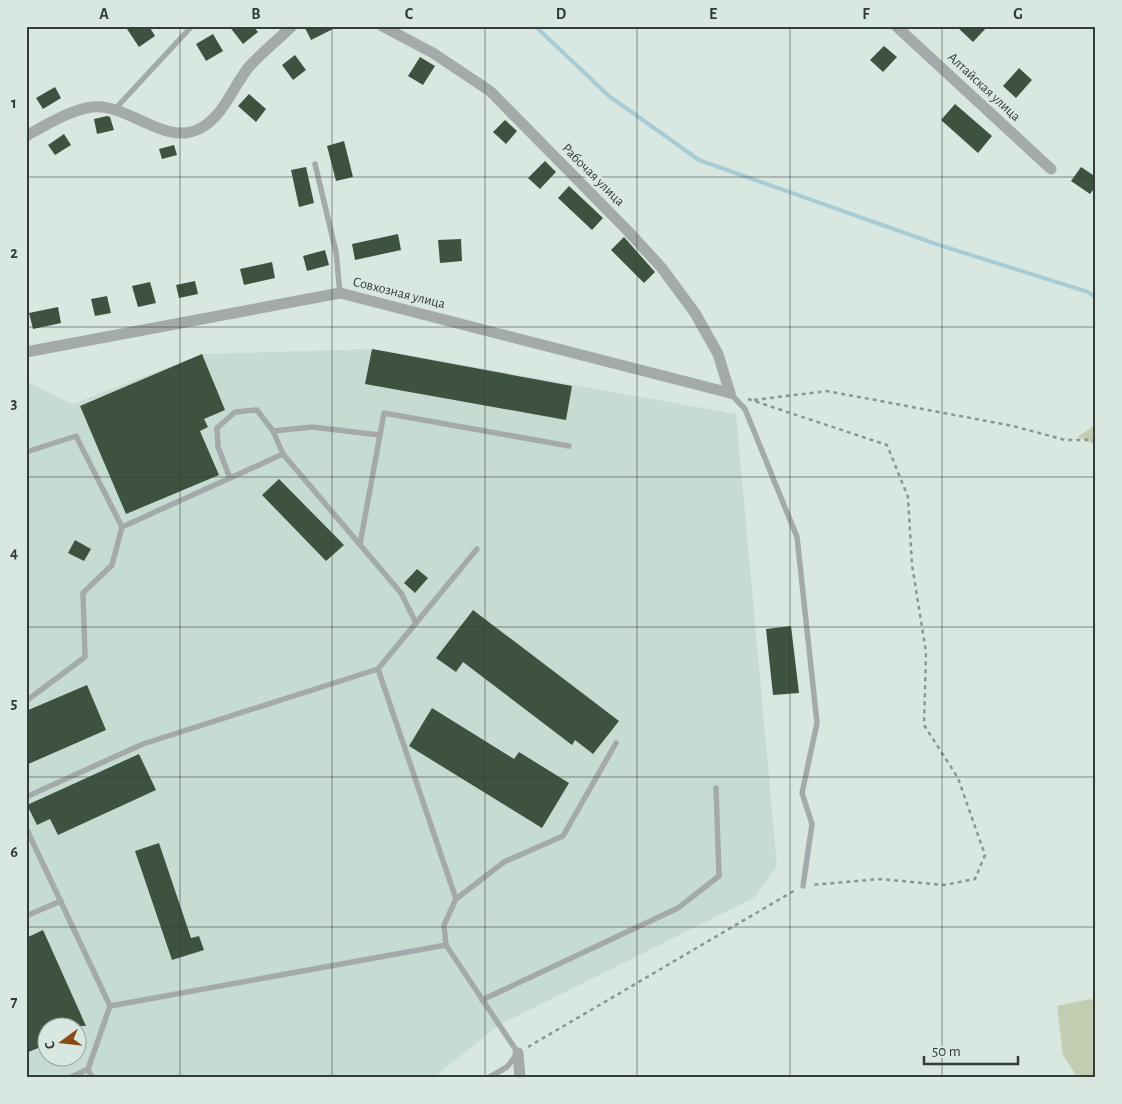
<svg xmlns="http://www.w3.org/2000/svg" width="1122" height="1104" viewBox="0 0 1122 1104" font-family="'Alegreya Sans',sans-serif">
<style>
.built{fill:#c6dcd3;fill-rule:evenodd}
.green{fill:#c3cdb2}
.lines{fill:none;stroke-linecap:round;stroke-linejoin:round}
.stream{stroke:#a7ccd5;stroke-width:4}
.building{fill:#3e533f}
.path{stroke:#8b9591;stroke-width:2.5;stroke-dasharray:4 4;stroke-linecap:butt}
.service{stroke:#a3aaa9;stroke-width:5.5}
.minor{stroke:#a3aaa9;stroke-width:11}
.grid{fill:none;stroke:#363b39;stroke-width:1;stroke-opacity:0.55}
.labels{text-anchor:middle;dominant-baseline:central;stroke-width:5;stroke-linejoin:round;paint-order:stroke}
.street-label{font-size:14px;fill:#363b39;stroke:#d9e7e1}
.neatline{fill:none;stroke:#363b39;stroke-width:2}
.grid-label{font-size:16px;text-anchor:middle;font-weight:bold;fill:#363b39}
</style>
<rect width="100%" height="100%" fill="#d9e7e1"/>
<path class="built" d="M375,349L736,414L777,866L754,898L499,1025L433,1078H26V381L73,404L202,354ZM48,1026H78V1056H48Z"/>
<g class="green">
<polygon points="1096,424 1096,445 1078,437"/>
<polygon points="1090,999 1096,1003 1096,1078 1078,1078 1063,1055 1057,1006"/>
</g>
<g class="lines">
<polyline class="stream" points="535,26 609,96 699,160 936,244 1088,292 1096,298"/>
</g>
<g class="building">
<polygon points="125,26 149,26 155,36 139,47"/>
<polygon points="229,26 253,26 258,32 243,44"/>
<polygon points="304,26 339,26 311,40"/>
<polygon points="956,26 988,26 973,42"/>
<polygon points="213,34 223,51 206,61 196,44"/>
<polygon points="884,46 897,57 883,72 870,60"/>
<polygon points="295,55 306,70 293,80 282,65"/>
<polygon points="420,57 435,66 423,85 408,76"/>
<polygon points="1019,68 1032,80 1016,98 1003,86"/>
<polygon points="55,87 61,98 43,109 36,98"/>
<polygon points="249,94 266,109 256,122 238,106"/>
<polygon points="955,104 992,136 978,153 941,120"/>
<polygon points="107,116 110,117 114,130 97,134 94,119"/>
<polygon points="505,120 517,131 506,144 493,132"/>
<polygon points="64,134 71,145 55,155 48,145"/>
<polygon points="344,141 353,177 336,181 327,146"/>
<polygon points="174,145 177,155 162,159 159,149"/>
<polygon points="545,161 556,172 540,189 528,178"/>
<polygon points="306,167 314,203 299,207 291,170"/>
<polygon points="1081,167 1096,177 1096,186 1090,194 1071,181"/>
<polygon points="569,186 603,218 592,230 558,198"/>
<polygon points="398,234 401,250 355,260 352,244"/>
<polygon points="624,237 655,272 644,283 611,250"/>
<polygon points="461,239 462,261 440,263 438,240"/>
<polygon points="325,250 329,265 307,271 303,256"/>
<polygon points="272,262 275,278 244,285 240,269"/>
<polygon points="195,281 198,294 179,298 176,285"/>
<polygon points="150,282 156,303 138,307 132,286"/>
<polygon points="107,296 111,313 95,316 91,299"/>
<polygon points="58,307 61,323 33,329 29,313"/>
<polygon points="372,349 572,386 566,420 365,384"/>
<polygon points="202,354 225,410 204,419 208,427 200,431 219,475 126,514 80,406"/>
<polygon points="279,479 344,545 326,561 262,495"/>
<polygon points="75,540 91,549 84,561 68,553"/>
<polygon points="417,569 428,578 415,593 404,583"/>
<polygon points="473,610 619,721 593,754 575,740 572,745 463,662 456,672 436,658"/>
<polygon points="791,626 799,693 773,695 766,629"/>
<polygon points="87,685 106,730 26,765 26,711"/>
<polygon points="432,708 514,759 519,752 569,783 542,828 409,746"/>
<polygon points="139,754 156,790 58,835 50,819 37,825 27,805"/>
<polygon points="159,843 191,938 199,936 204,950 172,960 135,851"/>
<polygon points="43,930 86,1026 48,1026 48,1044 26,1053 26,938"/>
</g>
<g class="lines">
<g class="path">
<polyline points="748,399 887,445 908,497 912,565 926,652 924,725 958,778 985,855 975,879 944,885 880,879 811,885"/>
<polyline points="754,400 827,391 1013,426 1065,440 1096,440"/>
<polyline points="528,1047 797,889"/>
</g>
<g class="service">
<polyline points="116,108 192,26"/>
<polyline points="315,164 336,252 340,293"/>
<polyline points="730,393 745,409 797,537 817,723 802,793 812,824 803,886"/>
<polyline points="273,431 312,427 380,435"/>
<polyline points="26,452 76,436 122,527 112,565 83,593 85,657 26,701"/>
<polyline points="230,478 218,447 217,428 235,412 257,410 273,431 283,454"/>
<polyline points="122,527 283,454 401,593 416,623"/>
<polyline points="360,544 384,413 569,446"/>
<polyline points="378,669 456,899"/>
<polyline points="26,797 143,744 378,669 477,549"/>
<polyline points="26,828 110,1006 446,945 518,1053 507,1067 488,1078"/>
<polyline points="26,916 61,901"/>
<polyline points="446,945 444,925 456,899 504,862 563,836 616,743"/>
<polyline points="482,1000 678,908 719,876 716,788"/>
<polyline points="69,1078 88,1069"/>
<polyline points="92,1078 88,1069 110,1006"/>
</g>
<g class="minor">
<polyline points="382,26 433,53 490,91 626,229 661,267 695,313 718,354 730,393"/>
<polyline points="896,26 1051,169"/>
<path d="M26,136C46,125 70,110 92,107C130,103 165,148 201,128C224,115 233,87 248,68C261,53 278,40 292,26"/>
<polyline points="26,352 340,293 730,393"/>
<polyline points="518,1053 520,1078"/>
</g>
</g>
<path class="grid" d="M180,26V1078M332,26V1078M485,26V1078M637,26V1078M790,26V1078M942,26V1078M26,177H1096M26,327H1096M26,477H1096M26,627H1096M26,777H1096M26,927H1096"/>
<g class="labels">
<g class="street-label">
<text transform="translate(984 87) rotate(43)">Алтайская улица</text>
<text transform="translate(593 175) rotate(45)">Рабочая улица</text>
<text transform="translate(399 293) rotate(14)">Совхозная улица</text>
</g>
</g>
<rect width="1122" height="1104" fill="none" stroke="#d9e7e1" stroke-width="55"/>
<g transform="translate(62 1042) rotate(255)"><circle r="24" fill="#d9e7e1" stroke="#98a29e"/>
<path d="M0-4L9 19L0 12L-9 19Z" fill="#8a4a11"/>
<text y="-8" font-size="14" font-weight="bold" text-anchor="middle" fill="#363b39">С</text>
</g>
<path d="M924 1056v8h94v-8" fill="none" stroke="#363b39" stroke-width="2.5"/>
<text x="932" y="1056" font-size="15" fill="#363b39" stroke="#d9e7e1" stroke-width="4" paint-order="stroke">50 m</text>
<rect x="28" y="28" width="1066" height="1048" class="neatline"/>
<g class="grid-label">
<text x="104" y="19">A</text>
<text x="256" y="19">B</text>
<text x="409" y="19">C</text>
<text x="561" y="19">D</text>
<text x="713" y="19">E</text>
<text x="866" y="19">F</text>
<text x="1018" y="19">G</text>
<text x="14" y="108">1</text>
<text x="14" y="258">2</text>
<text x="14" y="408">3</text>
<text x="14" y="558">4</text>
<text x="14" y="708">5</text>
<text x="14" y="857">6</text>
<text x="14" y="1007">7</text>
</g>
</svg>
